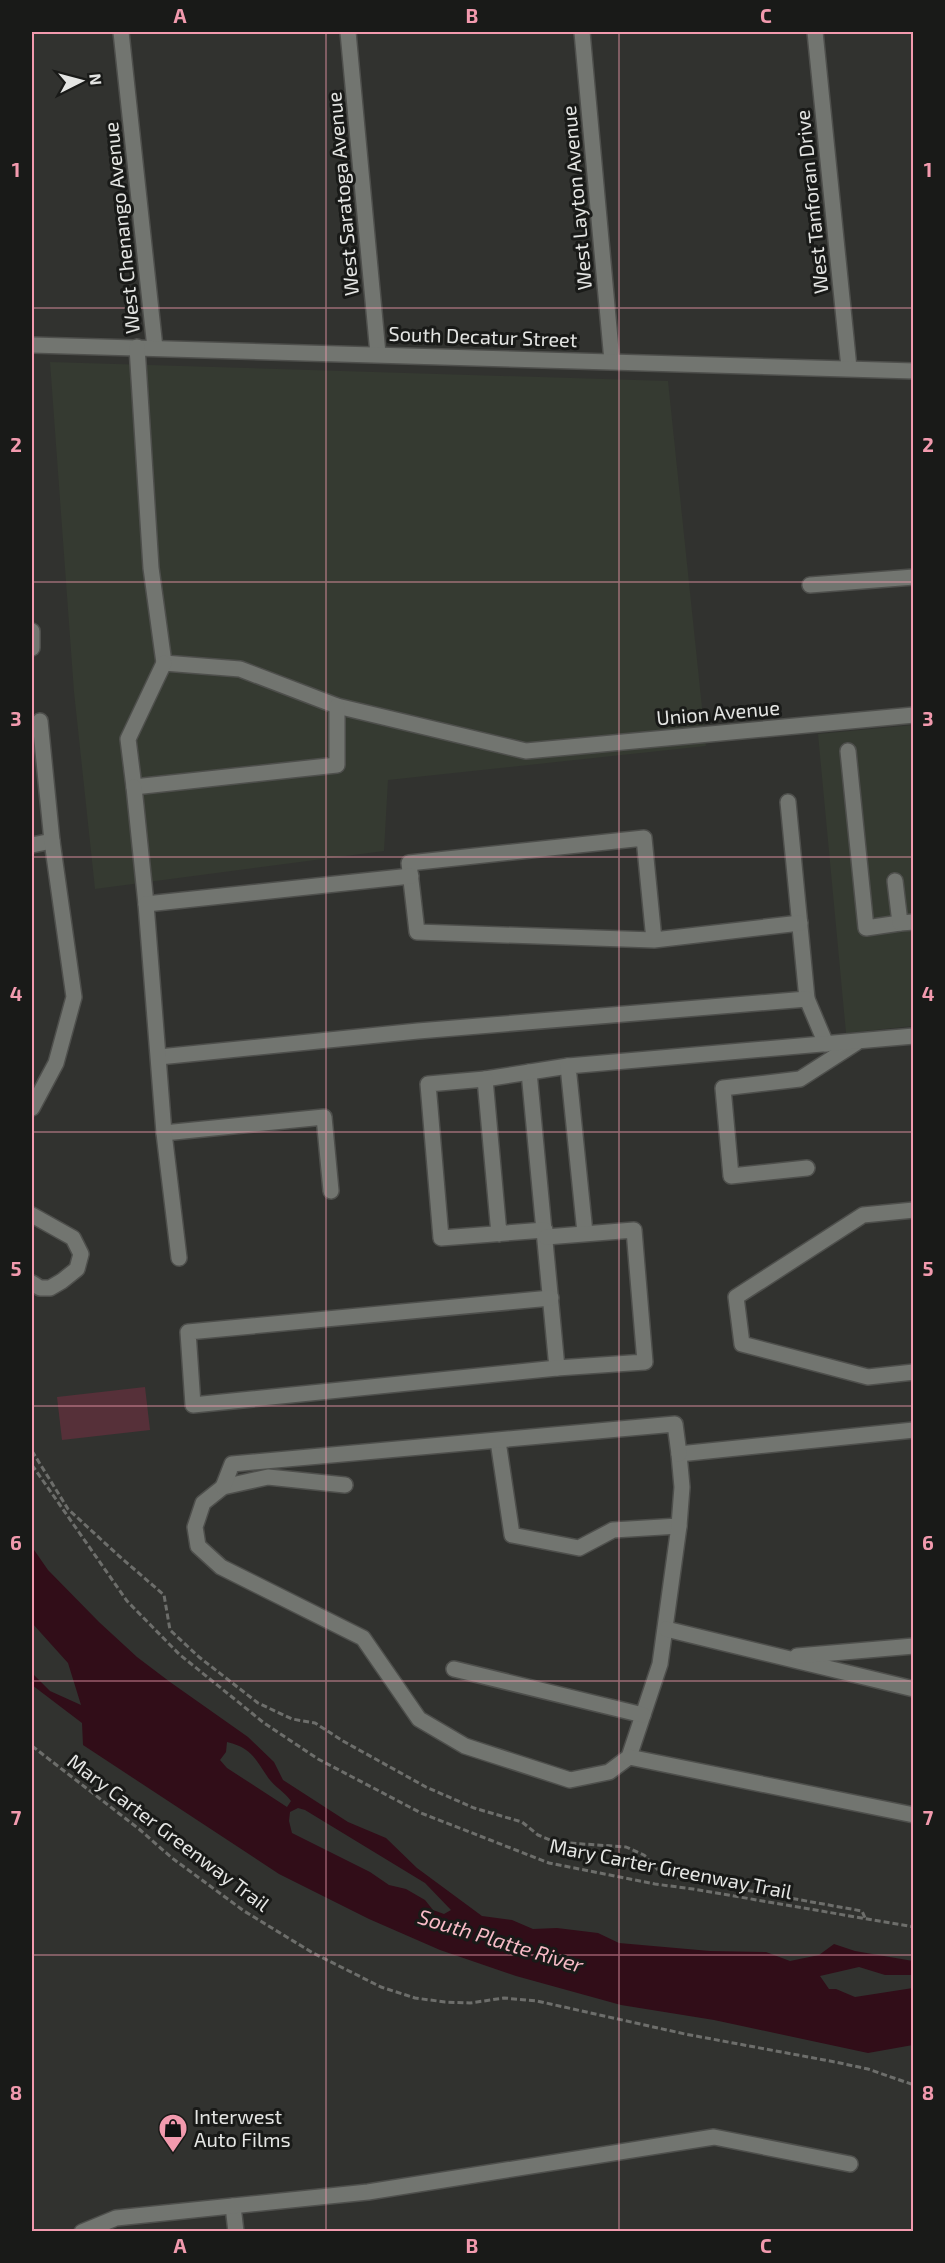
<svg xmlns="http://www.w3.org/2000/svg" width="945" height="2263" viewBox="0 0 945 2263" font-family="'Exo 2',sans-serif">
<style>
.built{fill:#353a31}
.green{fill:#563039}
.water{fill:#310d18;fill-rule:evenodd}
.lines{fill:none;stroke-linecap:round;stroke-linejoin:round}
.minor-casing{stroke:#4e4f4c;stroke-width:18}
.path{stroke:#6d6e6b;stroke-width:3;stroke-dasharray:6 3;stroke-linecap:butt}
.minor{stroke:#727570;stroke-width:15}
.grid{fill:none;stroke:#f29aae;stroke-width:1.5;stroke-opacity:0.55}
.labels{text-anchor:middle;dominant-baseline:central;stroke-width:6;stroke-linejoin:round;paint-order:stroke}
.street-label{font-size:20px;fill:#e4e5e3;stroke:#191a18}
.poi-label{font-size:20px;fill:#e4e5e3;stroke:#191a18;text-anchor:start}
.water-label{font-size:21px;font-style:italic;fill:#f7bac6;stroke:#191a18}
.neatline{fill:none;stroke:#f29aae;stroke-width:2}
.grid-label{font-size:20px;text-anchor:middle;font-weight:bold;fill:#f29aae}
</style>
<rect width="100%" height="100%" fill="#31322f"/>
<g class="built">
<polygon points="50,362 668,381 706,746 388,780 384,851 95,889 74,692"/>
<polygon points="913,725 913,1026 846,1033 818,734"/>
</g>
<polygon class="green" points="145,1387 150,1430 62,1440 57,1397"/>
<path class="water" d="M32,1547L48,1570L99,1622L137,1657L170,1682L248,1737L274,1762L283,1780L348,1822L386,1838L417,1868L482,1916L512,1920L533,1929L557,1928L598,1933L619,1943L710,1951L766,1952L790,1961L819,1955L834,1944L855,1951L913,1961V1975H885L859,1967L820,1976L829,1989H836L855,1997L913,1988V2045L868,2053L714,2020L621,2005L516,1976L440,1950L369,1919L279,1874L83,1745L82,1723L32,1685V1673L50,1691L81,1705L68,1663L32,1623ZM227,1742C251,1748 254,1757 267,1776C273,1786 284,1791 291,1801L287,1807L227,1768L220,1760L226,1752ZM298,1808L305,1810L425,1883L451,1910L444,1914L433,1910L425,1900L406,1889L389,1885L370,1872L292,1833L289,1821L290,1812Z"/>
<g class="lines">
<g class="minor-casing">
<g id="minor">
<polyline points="121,32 155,348"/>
<polyline points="348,32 378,354"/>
<polyline points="582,32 612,361"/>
<polyline points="815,32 849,368"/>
<polyline points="32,345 914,371"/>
<polyline points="137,347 151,568 164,663 240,669 337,706 526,751 914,715"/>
<polyline points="810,585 914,577"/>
<polyline points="32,631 32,648"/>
<polyline points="164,663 128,739 134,787 337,765 337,706"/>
<polyline points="848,751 866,928 900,923"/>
<polyline points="134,787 146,904"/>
<polyline points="788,802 807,999 826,1044"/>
<polyline points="32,845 52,841"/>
<polyline points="895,881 900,923 914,922"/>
<polyline points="654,940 644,838 409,863 417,932 654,940 800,923"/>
<polyline points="159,1057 418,1031 807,999"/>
<polyline points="529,1072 557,1368"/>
<polyline points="485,1079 568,1066"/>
<polyline points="32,1108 56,1063 74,997 52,841 40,721"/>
<polyline points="164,1133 324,1117 331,1191"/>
<polyline points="807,1168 731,1176 723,1088 800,1079 856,1043"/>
<polyline points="914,1210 863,1215 736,1297 742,1344 868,1377 914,1372"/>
<polyline points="32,1215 73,1238 81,1254 77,1269 62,1281 50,1288 40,1288 32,1283"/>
<polyline points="585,1233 568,1066 914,1036"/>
<polyline points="499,1234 485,1079 428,1084 441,1238 545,1230"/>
<polyline points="546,1237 634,1230 645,1362 557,1368 193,1405 188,1332 551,1298"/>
<polyline points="179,1258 164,1133 146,904 411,876"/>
<polyline points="498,1441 512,1535 579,1548 613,1530 679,1526"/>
<polyline points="345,1485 268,1477 223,1487 203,1503 195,1527 198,1546 221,1567 363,1638 419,1719 465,1746 570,1780 609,1772 629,1757 660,1664 679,1526 682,1487 679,1454 914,1430"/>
<polyline points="223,1487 232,1464 675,1424 679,1454"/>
<polyline points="666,1629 914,1689"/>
<polyline points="797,1656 914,1646"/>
<polyline points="454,1669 643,1715"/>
<polyline points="629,1757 914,1815"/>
<polyline points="233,2206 236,2232"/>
<polyline points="82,2232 116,2218 368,2192 714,2137 850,2164"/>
</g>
</g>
<g class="path">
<polyline points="32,1451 68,1509 119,1556 164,1595 170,1630 199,1657 258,1703 292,1719 315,1723 343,1741 426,1787 474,1808 522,1822 538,1835 555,1842 626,1847 644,1855 660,1872 673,1877 862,1911 866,1920"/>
<polyline points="32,1465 127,1601 179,1654 264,1723 318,1759 421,1813 549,1863 655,1884 693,1889 914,1927"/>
<polyline points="32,1746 139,1829 172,1858 244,1911 313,1953 381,1987 415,1998 445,2002 470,2003 504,1998 537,2001 685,2034 835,2062 868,2069 914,2085"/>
</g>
<use href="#minor" class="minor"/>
</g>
<path class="grid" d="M326,32V2232M619,32V2232M32,308H914M32,582H914M32,857H914M32,1132H914M32,1406H914M32,1681H914M32,1955H914"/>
<defs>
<g id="shop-pin" transform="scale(1.5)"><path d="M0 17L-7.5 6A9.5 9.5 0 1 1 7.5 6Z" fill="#f29aae" stroke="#191a18"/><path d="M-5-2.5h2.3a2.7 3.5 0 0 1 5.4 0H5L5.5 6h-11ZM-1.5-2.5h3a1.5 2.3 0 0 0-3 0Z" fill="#111"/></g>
</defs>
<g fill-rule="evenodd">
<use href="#shop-pin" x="173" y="2128"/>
</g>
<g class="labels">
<g class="street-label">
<text transform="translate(342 194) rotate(-95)">West Saratoga Avenue</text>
<text transform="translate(576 198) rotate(-95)">West Layton Avenue</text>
<text transform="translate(811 202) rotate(-96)">West Tanforan Drive</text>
<text transform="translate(121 228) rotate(-96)">West Chenango Avenue</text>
<text transform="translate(483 336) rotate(2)">South Decatur Street</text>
<text transform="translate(718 712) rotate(-5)">Union Avenue</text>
<text transform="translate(169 1832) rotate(37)">Mary Carter Greenway Trail</text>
<text transform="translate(671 1868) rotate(11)">Mary Carter Greenway Trail</text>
</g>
<g class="poi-label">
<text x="194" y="2116">Interwest<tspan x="194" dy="23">Auto Films</tspan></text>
</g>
<g class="water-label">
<text transform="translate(501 1940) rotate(17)">South Platte River</text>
</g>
</g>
<rect width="945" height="2263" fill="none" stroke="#191a18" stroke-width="66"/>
<g transform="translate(81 81) rotate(84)" stroke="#191a18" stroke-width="4.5" paint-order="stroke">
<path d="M0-4.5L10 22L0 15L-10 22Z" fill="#e4e5e3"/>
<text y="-9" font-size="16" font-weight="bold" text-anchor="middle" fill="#e4e5e3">N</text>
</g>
<rect x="33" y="33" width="879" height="2197" class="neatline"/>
<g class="grid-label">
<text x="180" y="23">A</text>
<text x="472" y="23">B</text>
<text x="766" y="23">C</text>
<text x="16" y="177">1</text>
<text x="928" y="177">1</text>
<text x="16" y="452">2</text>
<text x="928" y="452">2</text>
<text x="16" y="726">3</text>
<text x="928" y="726">3</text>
<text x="16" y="1001">4</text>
<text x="928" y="1001">4</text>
<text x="16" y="1276">5</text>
<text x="928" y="1276">5</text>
<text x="16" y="1550">6</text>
<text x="928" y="1550">6</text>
<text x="16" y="1825">7</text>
<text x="928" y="1825">7</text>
<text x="16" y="2100">8</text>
<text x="928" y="2100">8</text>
<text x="180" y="2253">A</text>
<text x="472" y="2253">B</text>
<text x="766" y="2253">C</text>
</g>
</svg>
